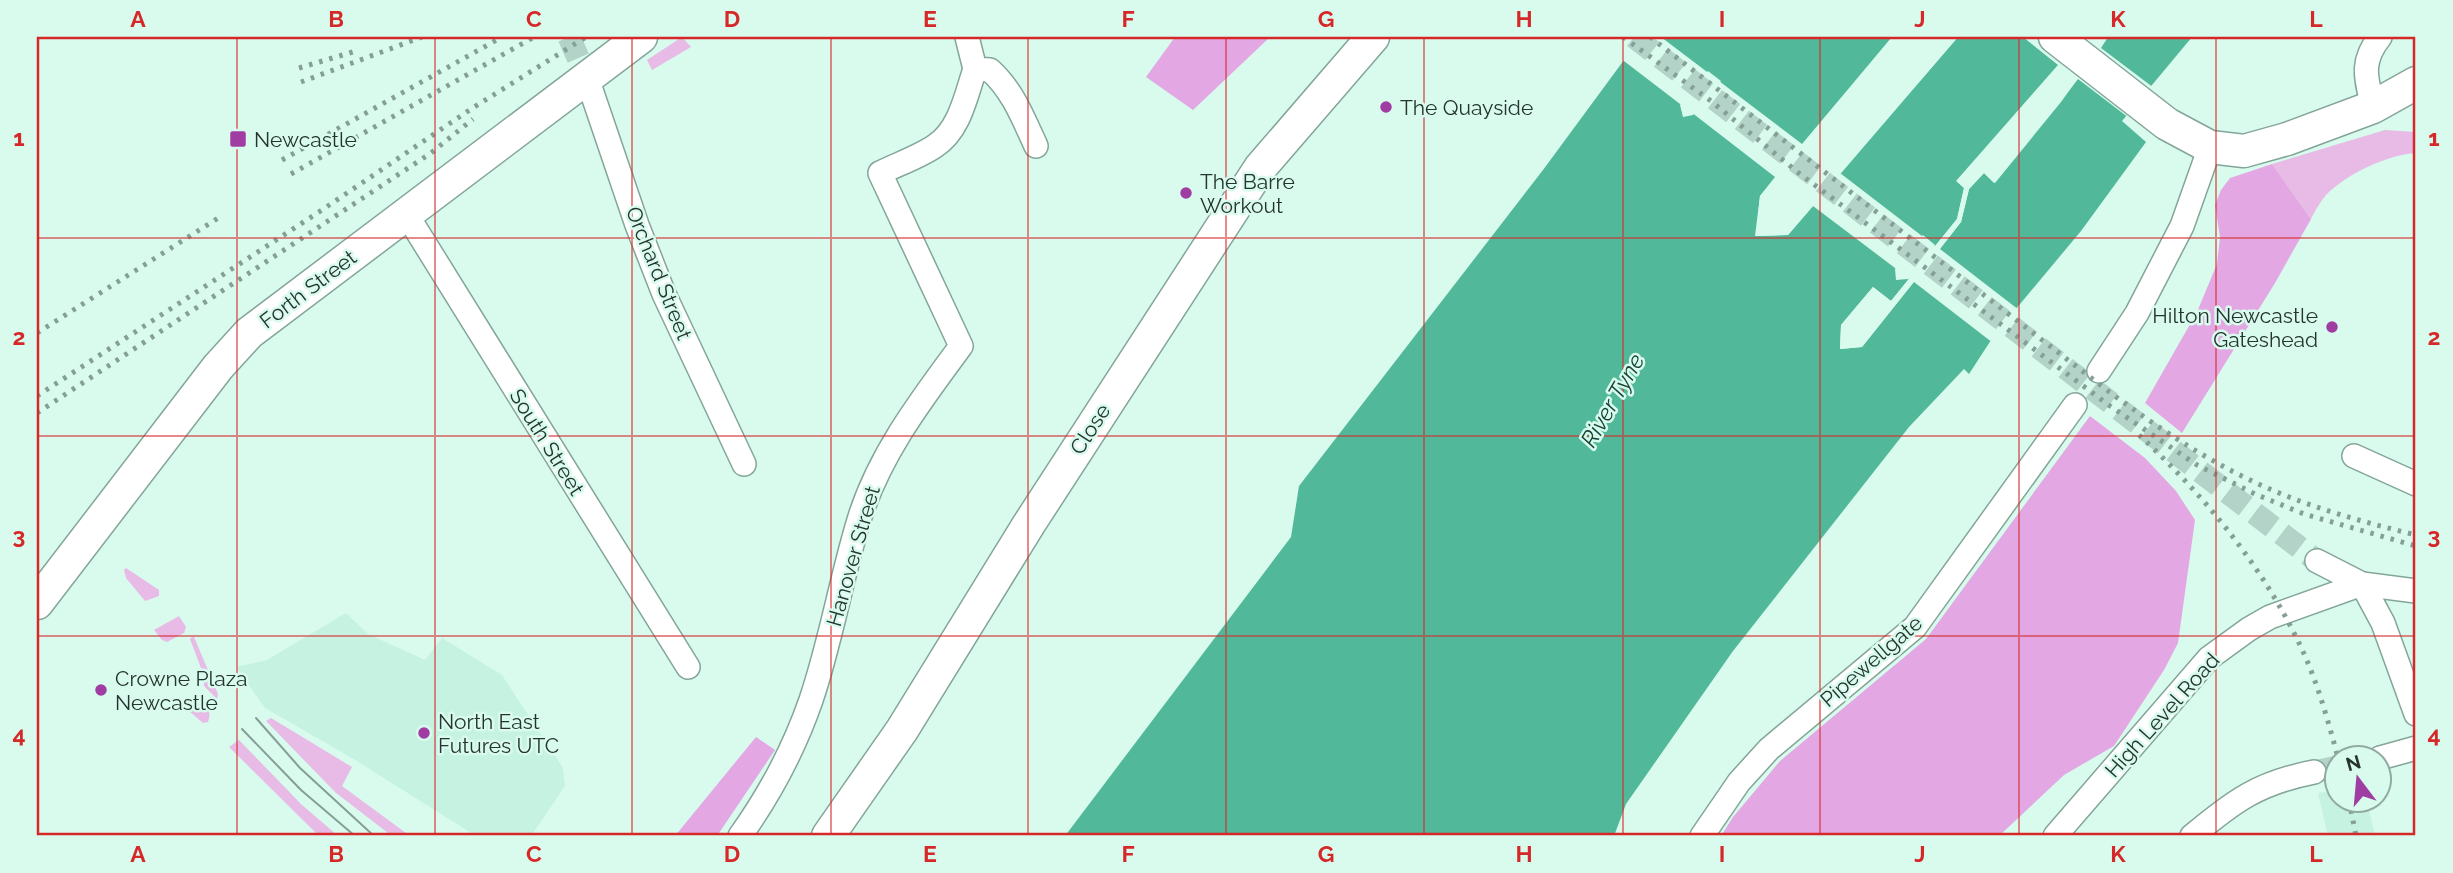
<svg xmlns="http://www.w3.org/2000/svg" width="2453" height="873" viewBox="0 0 2453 873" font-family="Raleway,sans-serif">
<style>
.built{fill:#c6f2e2}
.green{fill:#e7bbe6}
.forest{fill:#e3a7e3}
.water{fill:#52b89a;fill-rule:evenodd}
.pier{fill:#d8fbee;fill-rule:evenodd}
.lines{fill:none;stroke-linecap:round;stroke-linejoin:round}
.street-tunnel{stroke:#b4d3c8;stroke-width:23;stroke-dasharray:23 11;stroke-linecap:butt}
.street-casing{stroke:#84a599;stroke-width:26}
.secondary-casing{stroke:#84a599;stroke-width:35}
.street{stroke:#fff;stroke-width:23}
.secondary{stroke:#fff;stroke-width:32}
.tram{stroke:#869f96;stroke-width:2}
.rail{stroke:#869f96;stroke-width:5;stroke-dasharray:3.5 7;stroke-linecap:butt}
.grid{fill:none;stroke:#d62828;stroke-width:2;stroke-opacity:0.55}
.poi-dot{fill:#a03da3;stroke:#d8fbee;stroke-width:2.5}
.labels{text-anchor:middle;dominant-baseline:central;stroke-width:5;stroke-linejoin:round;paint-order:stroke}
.poi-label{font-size:21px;fill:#26342f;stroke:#d8fbee;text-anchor:start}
.street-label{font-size:21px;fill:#26342f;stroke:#d8fbee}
.water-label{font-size:23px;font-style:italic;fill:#164336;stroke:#d8fbee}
.neatline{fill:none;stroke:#d62828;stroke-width:2.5}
.grid-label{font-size:23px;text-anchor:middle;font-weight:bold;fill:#d62828}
</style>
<rect width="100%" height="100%" fill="#d8fbee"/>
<g class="built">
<polygon points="346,613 368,634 425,660 442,638 502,675 563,768 565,786 531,836 476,836 352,758 265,708 236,667 267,660"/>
<polygon points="2337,790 2338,800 2367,800 2375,836 2328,836 2318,793"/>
</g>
<g class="green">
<polygon points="682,37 691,47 652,70 647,60"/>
<path d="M2385,130L2416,132V153C2386,155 2347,174 2326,195C2320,202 2315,211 2311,219L2272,164Z"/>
<polygon points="126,568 159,590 159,596 145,601 126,578 124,570"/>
<polygon points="179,616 186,627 184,633 167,642 162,640 154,630"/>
<polygon points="192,637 194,637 218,694 217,699 204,686 204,676 190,639"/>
<path d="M197,695C205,704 213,710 208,722L203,723L189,711L188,706Z"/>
<polygon points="271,718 352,767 342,786 410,836 392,836 336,793 266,721"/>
<polygon points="239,740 301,804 338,836 316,836 317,834 229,747"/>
</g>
<g class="forest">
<polygon points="1175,37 1270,37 1193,110 1146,77"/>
<polygon points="2272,164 2311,219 2275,283 2182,433 2145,403 2197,312 2217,264 2220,237 2215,205 2221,190 2230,178"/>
<polygon points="2090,416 2145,458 2176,491 2195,520 2178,643 2164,670 2114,746 2064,775 1999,836 1721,836 1733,817 1780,761 1926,639"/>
<polygon points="756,737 775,750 717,836 675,836"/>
</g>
<path class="water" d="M1641,37H1892L1760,196L1756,236L1788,235L1958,37H2083L1957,181L1964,188L1957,219L1891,301L1873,287L1841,325L1840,349L1862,347L1961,222L1969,189L1984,173L1995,183L2061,102L2108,37H2192L2122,121L2146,142L2081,231L1995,334L1969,374L1964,369L1909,427L1733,651L1626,804L1614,836H1065L1291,537L1299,486L1543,170ZM1708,71L1721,81L1693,115L1683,117L1680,105ZM1923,235L1935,245L1908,279L1896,280L1895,269Z"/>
<path class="pier" d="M1636,37H1661L1802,144L1892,37H1895L1763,197L1759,233L1786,232L1953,37H1958L1840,173L1935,246L1957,219L1964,188L1956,181L2058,65L2023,37H2086L1961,181L1967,186L1983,170L1994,178L2059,100L2104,37H2108L2101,48L2154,88L2129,118L2078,79L1994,183L1984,173L1969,189L1961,222L1940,249L2019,310L1993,343L1914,282L1862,347L1840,349L1841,325L1873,287L1891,301L1909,279L1905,276L1931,245L1923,239L1899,271L1813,206L1788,235L1755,236L1760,196L1775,177L1691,112L1716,82L1708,76L1684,107L1620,58ZM1874,291L1891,305L1860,344L1843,345L1844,326Z"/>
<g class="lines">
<g class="street-tunnel">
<polyline points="569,37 587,78"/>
<polyline points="1634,37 2317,561"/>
<polyline points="2314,772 2338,767"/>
</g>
<g class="street-casing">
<g id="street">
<path d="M967,37L975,69L990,70C1013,91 1023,118 1036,146"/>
<polyline points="587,78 637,225 664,294 744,464"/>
<path d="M2373,107C2366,78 2360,62 2380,37"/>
<polyline points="407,215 688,667"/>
<polyline points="2099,371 2137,313 2182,226 2210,147"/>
<polyline points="2354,456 2416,484"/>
<polyline points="2317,561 2362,584 2416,591"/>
<polyline points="2362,584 2383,623 2416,714"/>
<polyline points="2380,758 2416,748"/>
<path d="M740,836C770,794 794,749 811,700C831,641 841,579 859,520C879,455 921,400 961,346L880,173C898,164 919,157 935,146C960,130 966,95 975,69"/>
<polyline points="1702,836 1739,782 1769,749 1915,627 2075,405"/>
<polyline points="2055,836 2209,658 2249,629 2270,617 2362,584"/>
<path d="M2192,836C2234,801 2258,783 2314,772"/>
</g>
</g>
<g class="secondary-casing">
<g id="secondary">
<polyline points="2055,37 2167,124 2210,147 2244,151 2287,139 2373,107 2416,83"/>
<polyline points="37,603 218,367 249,333 641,37"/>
<polyline points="828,836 902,730 1029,524 1260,168 1373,37"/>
</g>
</g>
<use href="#street" class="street"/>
<use href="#secondary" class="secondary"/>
<g class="tram">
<polyline points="256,718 300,768 374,836"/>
<polyline points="242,729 301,790 355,836"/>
</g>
<g class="rail">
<polyline points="1623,37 1711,101 1800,174 2110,406 2197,465 2255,494 2304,514 2416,546"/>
<path d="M1650,37L2112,394C2156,426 2200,456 2248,479C2301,505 2359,521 2416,535"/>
<polyline points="299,68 356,51"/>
<polyline points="301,82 422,37"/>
<polyline points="282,160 502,37"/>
<polyline points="291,174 534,37"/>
<polyline points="37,333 223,215"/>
<polyline points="37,396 319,212 471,109 586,37"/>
<polyline points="37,413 431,153 473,119"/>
<path d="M2139,435C2206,497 2267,571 2305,656C2319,688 2329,724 2338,758"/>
<polyline points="2349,800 2356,836"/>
</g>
</g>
<path class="grid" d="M237,37V836M435,37V836M632,37V836M831,37V836M1028,37V836M1226,37V836M1424,37V836M1623,37V836M1820,37V836M2019,37V836M2216,37V836M37,238H2416M37,436H2416M37,636H2416"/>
<g class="poi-dot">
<circle cx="1386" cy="107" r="7"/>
<rect x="229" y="130" width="18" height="18" rx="3.5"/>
<circle cx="1186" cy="193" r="7"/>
<circle cx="2332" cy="327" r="7"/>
<circle cx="101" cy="690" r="7"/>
<circle cx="424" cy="733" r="7"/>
</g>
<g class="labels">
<g class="poi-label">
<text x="1400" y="107">The Quayside</text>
<text x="254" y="139">Newcastle</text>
<text x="1200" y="181">The Barre<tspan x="1200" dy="24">Workout</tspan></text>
<text x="2318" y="315" text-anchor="end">Hilton Newcastle<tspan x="2318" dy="24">Gateshead</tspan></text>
<text x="115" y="678">Crowne Plaza<tspan x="115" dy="24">Newcastle</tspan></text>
<text x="438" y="721">North East<tspan x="438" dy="24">Futures UTC</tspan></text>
</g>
<g class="street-label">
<text transform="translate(659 273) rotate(68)">Orchard Street</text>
<text transform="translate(308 289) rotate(-37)">Forth Street</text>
<text transform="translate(1090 429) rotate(-57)">Close</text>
<text transform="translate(547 442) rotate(58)">South Street</text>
<text transform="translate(853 556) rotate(-74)">Hanover Street</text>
<text transform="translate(1871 661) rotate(-41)">Pipewellgate</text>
<text transform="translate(2162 715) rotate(-48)">High Level Road</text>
</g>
<g class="water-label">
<text transform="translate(1612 400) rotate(-60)">River Tyne</text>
</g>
</g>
<rect width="2453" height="873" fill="none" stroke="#d8fbee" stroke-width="77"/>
<g transform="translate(2358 779) rotate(344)"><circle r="33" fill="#d8fbee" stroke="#91aba2" stroke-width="2"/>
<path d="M0-5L12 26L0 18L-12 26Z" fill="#a03da3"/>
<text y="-10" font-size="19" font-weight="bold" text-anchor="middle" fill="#26342f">N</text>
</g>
<rect x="38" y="38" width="2376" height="796" class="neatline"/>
<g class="grid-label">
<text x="138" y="27">A</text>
<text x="336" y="27">B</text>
<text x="534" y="27">C</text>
<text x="732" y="27">D</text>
<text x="930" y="27">E</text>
<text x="1128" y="27">F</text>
<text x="1326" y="27">G</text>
<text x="1524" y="27">H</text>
<text x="1722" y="27">I</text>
<text x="1920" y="27">J</text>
<text x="2118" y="27">K</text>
<text x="2316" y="27">L</text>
<text x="19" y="146">1</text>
<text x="2434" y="146">1</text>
<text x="19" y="345">2</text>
<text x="2434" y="345">2</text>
<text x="19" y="544">3</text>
<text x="2434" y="544">3</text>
<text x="19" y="743">4</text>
<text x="2434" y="743">4</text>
<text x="138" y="862">A</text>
<text x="336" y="862">B</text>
<text x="534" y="862">C</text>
<text x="732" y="862">D</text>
<text x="930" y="862">E</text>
<text x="1128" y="862">F</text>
<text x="1326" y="862">G</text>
<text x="1524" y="862">H</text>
<text x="1722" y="862">I</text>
<text x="1920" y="862">J</text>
<text x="2118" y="862">K</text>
<text x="2316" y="862">L</text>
</g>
</svg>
